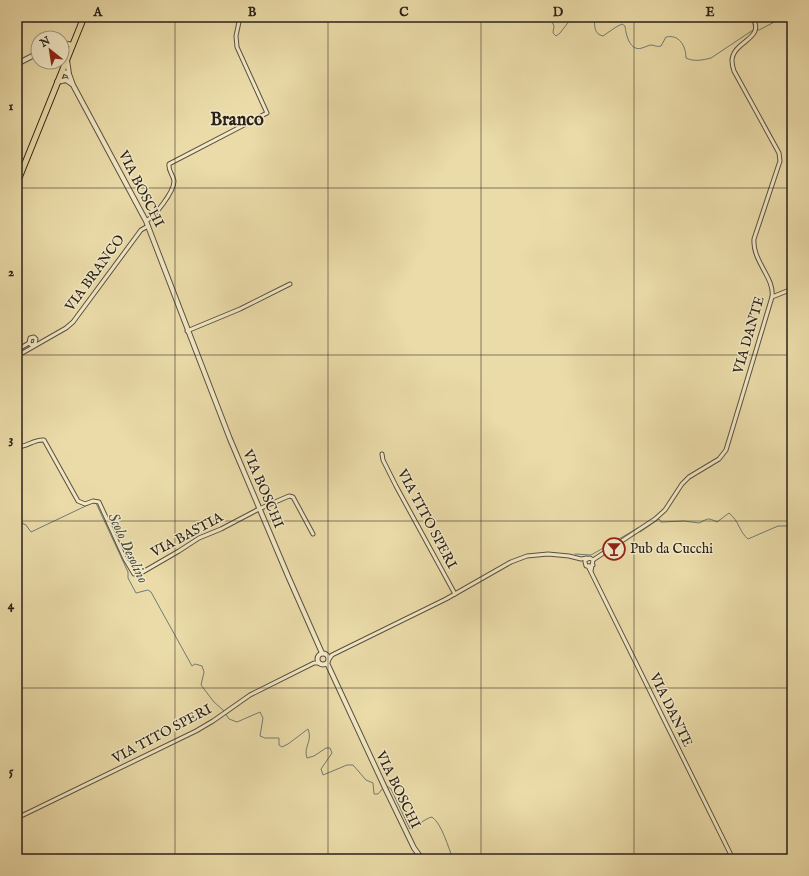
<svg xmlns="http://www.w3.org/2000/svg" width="809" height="876" viewBox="0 0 809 876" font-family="'IM FELL English',serif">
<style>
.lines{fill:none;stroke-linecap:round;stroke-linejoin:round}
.stream{stroke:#6e7c75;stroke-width:1}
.minor-casing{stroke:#5b503e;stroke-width:5}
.tertiary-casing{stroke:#5b503e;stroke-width:6}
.primary-casing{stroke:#2b211a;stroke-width:7}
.minor{stroke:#f1e8c6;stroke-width:3}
.tertiary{stroke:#f1e8c6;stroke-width:4}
.primary{stroke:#eadba8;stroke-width:5}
.grid{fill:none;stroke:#2b211a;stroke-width:1;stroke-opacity:0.55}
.labels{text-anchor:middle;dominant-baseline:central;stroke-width:3;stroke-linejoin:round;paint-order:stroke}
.street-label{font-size:14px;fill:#2b211a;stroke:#f1e8c6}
.poi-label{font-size:14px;fill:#2b211a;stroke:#f1e8c6;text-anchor:start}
.water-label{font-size:15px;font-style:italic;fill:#4c4f47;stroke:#f1e8c6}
.district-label{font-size:18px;font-weight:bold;fill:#2b211a;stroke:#f1e8c6}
.neatline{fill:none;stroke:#2b211a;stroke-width:1.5}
.grid-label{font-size:13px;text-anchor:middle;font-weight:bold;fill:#2b211a}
</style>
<rect width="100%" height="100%" fill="#eadba8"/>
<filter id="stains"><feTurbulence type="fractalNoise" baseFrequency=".005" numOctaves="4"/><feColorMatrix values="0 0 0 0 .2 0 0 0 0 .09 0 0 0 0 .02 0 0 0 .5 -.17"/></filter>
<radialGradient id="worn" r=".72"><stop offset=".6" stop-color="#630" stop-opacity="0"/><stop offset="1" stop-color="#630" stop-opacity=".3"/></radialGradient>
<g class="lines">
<g class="stream">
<polyline points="515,17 520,17"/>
<polyline points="550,17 554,26 553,33 556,36 560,33 570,20 583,20 589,17"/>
<path d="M591,17L594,19C595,27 594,34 603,36L616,27L622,24L625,26C626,35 630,52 642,48C646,47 648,45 652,45C656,46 657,47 661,46L666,37C679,34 686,46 686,58C694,62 703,60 711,58L753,30"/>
<polyline points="756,30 759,30 784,17"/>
<path d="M96,503L128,572V578L136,593L148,590L151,592L192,666L195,664L202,666L204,672L201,685L214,702L223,710L229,719L237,722L260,712L263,718L260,736L265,738H279V745L282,747L288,744L308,729C313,741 303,747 307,758L314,756L326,748H330L332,753L321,769L323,775L347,765H353L366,780L373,783L374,794H378L384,787"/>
<polyline points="17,518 18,521 26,525 31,532 92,503"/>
<path d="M640,532L659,519L661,522L684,521L699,523C708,519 707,517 717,522L729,513C739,521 740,533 748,539L778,526H786L792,524"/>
<polyline points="575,554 591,555 638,528"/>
<path d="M387,786L391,789L410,829C418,827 423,819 432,817C442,824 448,847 453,859"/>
</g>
<g class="minor-casing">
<g id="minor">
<path d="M146,221C155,216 174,192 174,181C173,174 168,171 169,164L267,113L237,47L236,36L240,17"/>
<polyline points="772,297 792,289"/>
<polyline points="187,331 240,309 290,284"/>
<polyline points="17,350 29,343 31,345 35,344 36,339 34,337 30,338 29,343"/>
<polyline points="17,356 66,328 73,322 141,230 148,226"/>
<path d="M17,447C27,447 34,439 44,440L78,501L85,504L93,501L99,502L125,559L134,574L141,573L179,551L199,538L221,529L259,509L289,496L293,497L313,534"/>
<polyline points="382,454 383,460 396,486 455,594"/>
<path d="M593,560L655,519L665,510L682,484L689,477L719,459L726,450L772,297C775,278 752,261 754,239L780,161L779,153L734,71C733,68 732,64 732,61C732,41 767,39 752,17"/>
<polyline points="588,566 733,859"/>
<polyline points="591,571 593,560 590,558 585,560 585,562 586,566 590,566 593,565"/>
<polyline points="329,659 332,655 446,599 511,562 527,556 548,554 569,556 581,559 587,558"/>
<polyline points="17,818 196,731 213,721 250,695 314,663 320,663"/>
</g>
</g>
<g class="tertiary-casing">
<g id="tertiary">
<polyline points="62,43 73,45"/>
<polyline points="67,60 69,74"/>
<polyline points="17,64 38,53"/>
<polyline points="62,71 69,74 73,85 146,221 230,439 288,576 322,653"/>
<polyline points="57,82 66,80 72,84"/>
<circle cx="323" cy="659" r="5.5"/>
<polyline points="327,663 386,790 414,848 422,859"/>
</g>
</g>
<g class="primary-casing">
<polyline id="primary" points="17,183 84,17"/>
</g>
<use href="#minor" class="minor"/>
<use href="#tertiary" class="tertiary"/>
<use href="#primary" class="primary"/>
</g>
<path class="grid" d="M175,17V859M328,17V859M481,17V859M634,17V859M17,188H792M17,355H792M17,521H792M17,688H792"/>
<defs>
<g id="bar-ring" transform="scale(1.15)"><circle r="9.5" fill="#f1e8c6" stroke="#8f2418" stroke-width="1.5"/><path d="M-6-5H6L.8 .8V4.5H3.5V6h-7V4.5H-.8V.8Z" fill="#8f2418"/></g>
</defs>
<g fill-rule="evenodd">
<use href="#bar-ring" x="614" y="549"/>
</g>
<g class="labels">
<g class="street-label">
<text transform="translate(141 189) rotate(63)">VIA BOSCHI</text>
<text transform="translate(95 273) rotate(-54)">VIA BRANCO</text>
<text transform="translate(749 335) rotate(-74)">VIA DANTE</text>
<text transform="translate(263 489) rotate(67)">VIA BOSCHI</text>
<text transform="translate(427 519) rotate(62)">VIA TITO SPERI</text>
<text transform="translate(187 535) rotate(-28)">VIA BASTIA</text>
<text transform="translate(671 710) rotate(64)">VIA DANTE</text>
<text transform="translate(162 734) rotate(-28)">VIA TITO SPERI</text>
<text transform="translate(398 790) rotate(64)">VIA BOSCHI</text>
</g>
<g class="poi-label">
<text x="630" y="549">Pub da Cucchi</text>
</g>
<g class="water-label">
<text transform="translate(128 548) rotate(65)">Scolo Desolino</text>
</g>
<g class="district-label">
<text x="237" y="120">Branco</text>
</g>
</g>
<rect width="809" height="876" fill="none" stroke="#eadba8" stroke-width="44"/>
<g transform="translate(50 50) rotate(330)"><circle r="19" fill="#f1e8c6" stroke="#a29881"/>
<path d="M0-3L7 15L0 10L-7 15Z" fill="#8f2418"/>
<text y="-6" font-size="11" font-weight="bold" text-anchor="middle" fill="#2b211a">N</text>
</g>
<rect x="22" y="22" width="765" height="832" class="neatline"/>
<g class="grid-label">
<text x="98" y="16">A</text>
<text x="252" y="16">B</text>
<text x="404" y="16">C</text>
<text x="558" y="16">D</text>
<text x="710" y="16">E</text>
<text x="11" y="110">1</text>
<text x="11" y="276">2</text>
<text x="11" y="443">3</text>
<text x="11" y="609">4</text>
<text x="11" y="775">5</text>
</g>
<rect width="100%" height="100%" filter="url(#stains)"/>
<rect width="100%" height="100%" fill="url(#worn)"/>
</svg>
